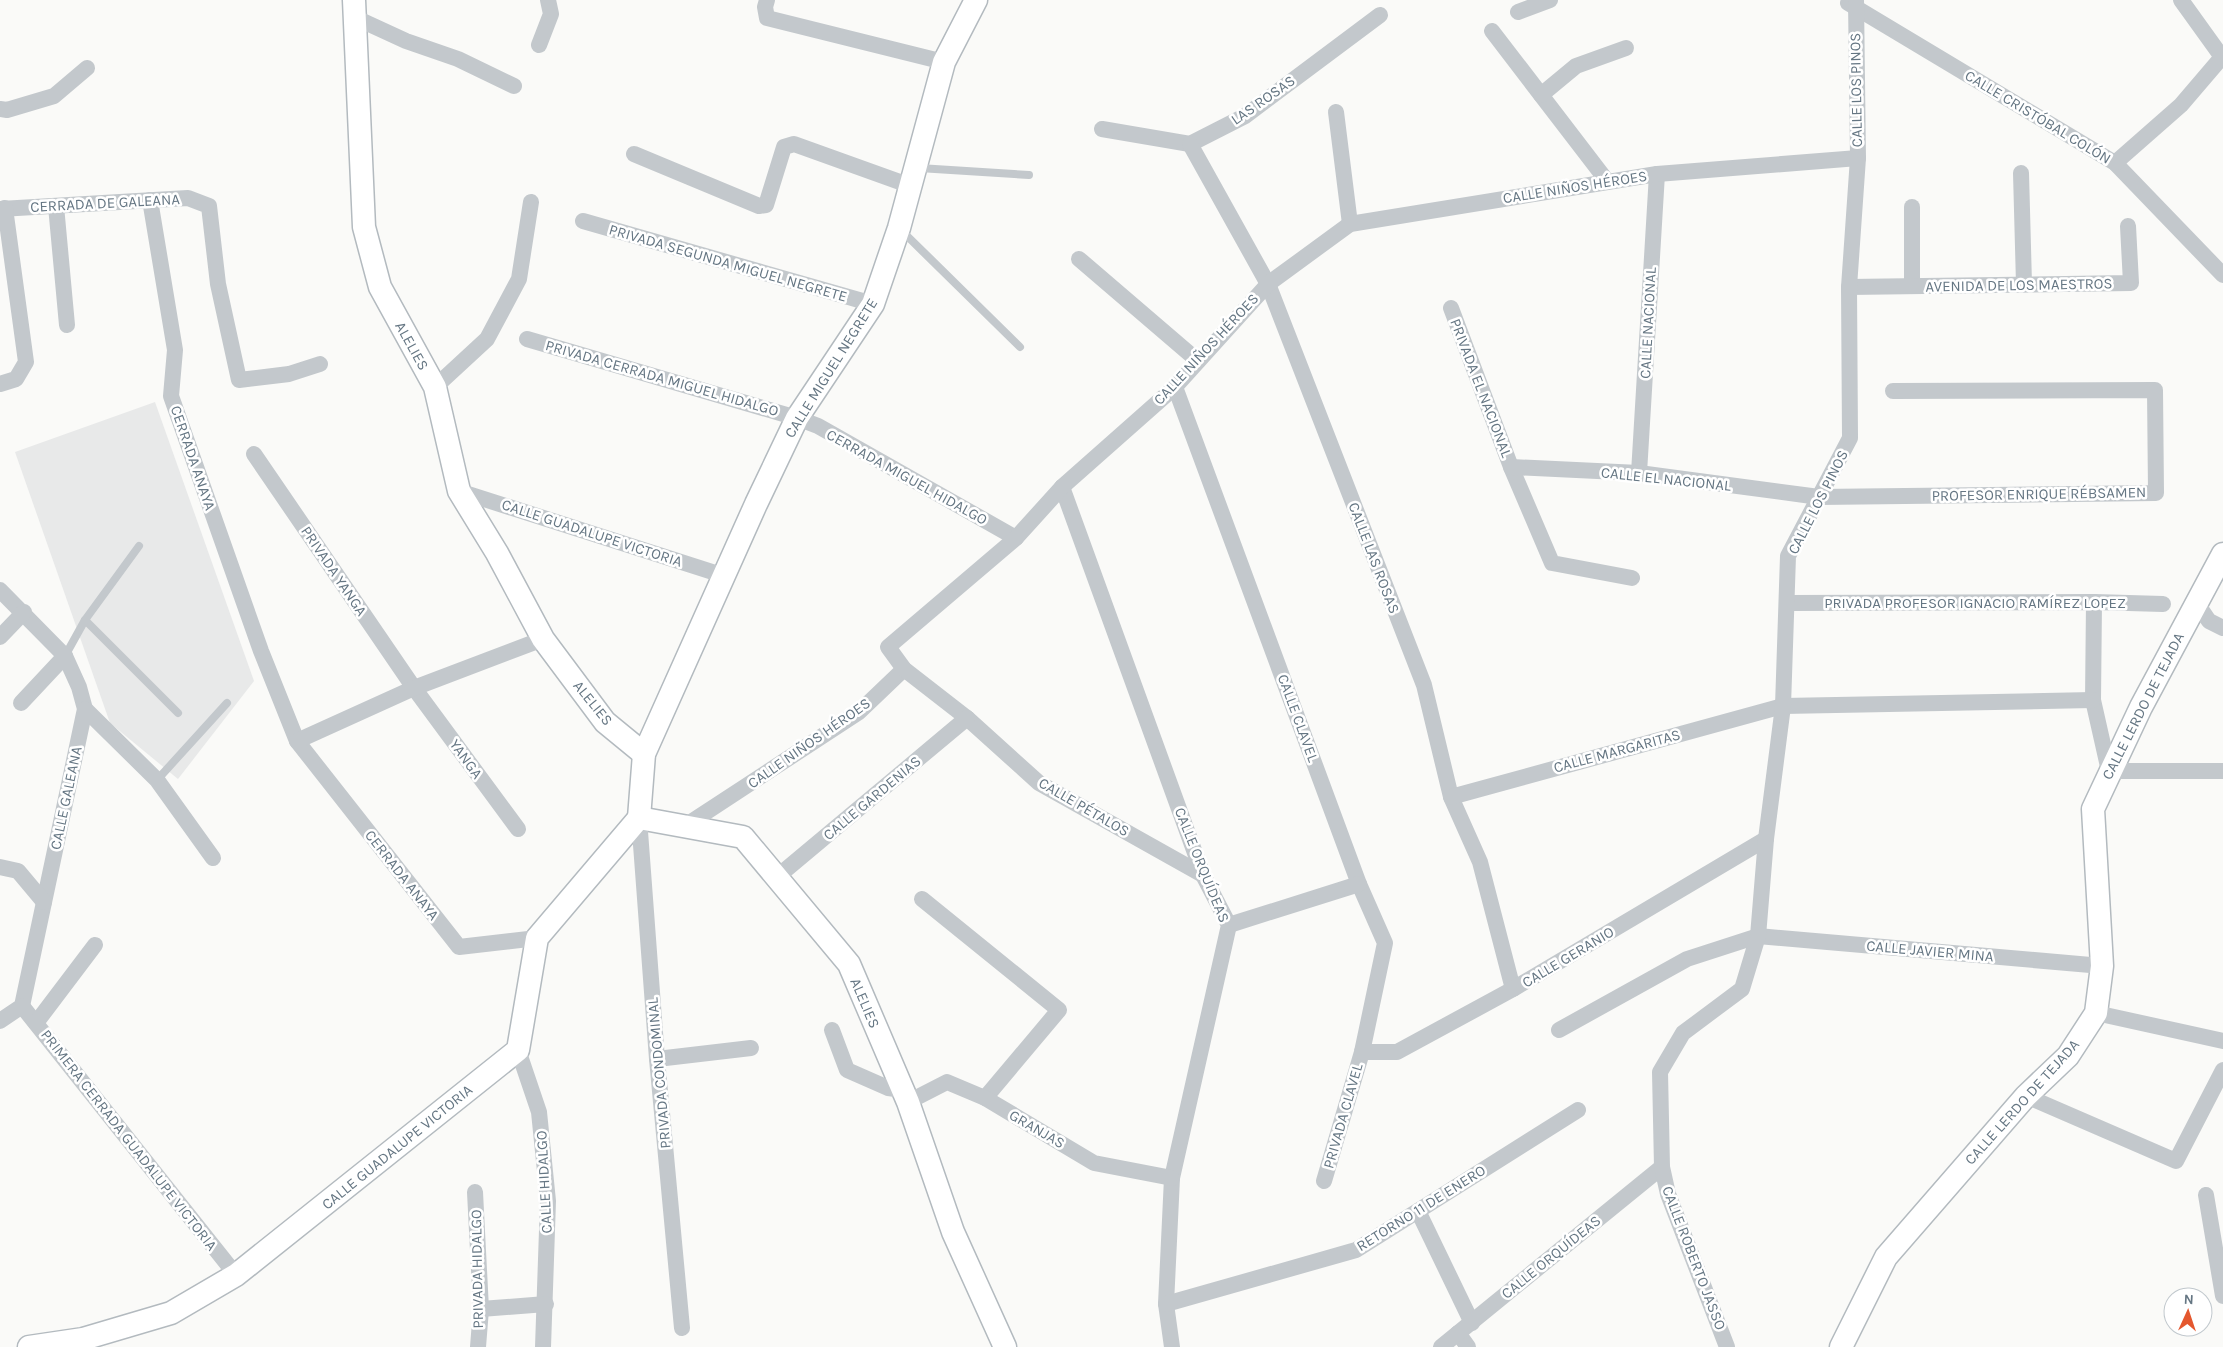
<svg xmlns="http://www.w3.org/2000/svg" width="2223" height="1347" viewBox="0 0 2223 1347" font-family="Karla,sans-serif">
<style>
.built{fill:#e8e9e9}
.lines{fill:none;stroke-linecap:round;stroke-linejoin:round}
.secondary-casing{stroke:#b3babf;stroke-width:25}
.lane{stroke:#c3c8cc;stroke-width:8}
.street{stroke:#c3c8cc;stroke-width:16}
.secondary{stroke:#fff;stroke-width:22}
.labels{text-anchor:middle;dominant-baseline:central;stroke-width:5;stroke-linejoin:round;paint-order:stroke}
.street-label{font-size:15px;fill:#657683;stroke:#fff}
</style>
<rect width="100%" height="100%" fill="#fafaf8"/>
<polygon class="built" points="155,402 254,681 178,779 110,723 15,452"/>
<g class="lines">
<g class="secondary-casing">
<g id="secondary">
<polyline points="354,0 364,227 380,287 435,387 459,491 497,553 543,639 605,722 644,754"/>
<polyline points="639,818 644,754 756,504 797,418 873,304 899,228 944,62 976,0"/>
<polyline points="639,818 743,837 849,964 908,1102 953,1232 1005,1347"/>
<polyline points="29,1347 83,1339 171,1313 236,1275 518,1050 537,938 639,818"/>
<polyline points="1841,1347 1886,1257 2026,1096 2068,1056 2096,1013 2102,966 2093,809 2141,707 2223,554"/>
</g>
</g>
<g class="lane">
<polyline points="919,168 1029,175"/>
<polyline points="902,231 1020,347"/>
<polyline points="85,620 178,713"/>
<polyline points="65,656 85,620 139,546"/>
<polyline points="157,780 227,703"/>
</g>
<g class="street">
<polyline points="767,0 765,7 767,18 944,62"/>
<polyline points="1848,3 2115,163 2223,275"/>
<polyline points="1518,12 1550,0"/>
<polyline points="356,18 406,41 458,59 514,86"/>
<polyline points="1492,31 1607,181"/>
<polyline points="539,45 551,14 548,0"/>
<polyline points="1541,95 1576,66 1626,48"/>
<polyline points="0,109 7,110 54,96 87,68"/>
<polyline points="1336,112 1350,224"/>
<polyline points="1102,129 1190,144 1245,116 1380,15"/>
<polyline points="1190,144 1268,284 1424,685 1451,797 1480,862 1513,989"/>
<polyline points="634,154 759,206 766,205 784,147 794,144 911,186"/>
<polyline points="2115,163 2181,105 2222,57 2181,0"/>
<polyline points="2021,173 2024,284"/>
<polyline points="150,200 175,350 171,396 261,651 297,741 459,947 537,938"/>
<polyline points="56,206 67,325"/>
<polyline points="0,209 188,198 209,206 218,284 239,380 289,374 320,364"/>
<polyline points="583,221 873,304"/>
<polyline points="1079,259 1198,361"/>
<polyline points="1912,286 1912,207"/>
<polyline points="1849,287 2131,283 2128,226"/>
<polyline points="1451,308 1511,467 1552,563 1632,578"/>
<polyline points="527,339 797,418 818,426 1016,538"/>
<polyline points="0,384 16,379 26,362 5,208"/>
<polyline points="435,387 487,339 519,279 531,202"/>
<polyline points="1175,387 1359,884 1385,943 1362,1052 1324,1181"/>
<polyline points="254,454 414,688 518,829"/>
<polyline points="1511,467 1639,473 1819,497 2156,493 2155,390 1893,391"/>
<polyline points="1639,473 1657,174"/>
<polyline points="1062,487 1203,875 1229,925 1172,1178 1166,1304 1172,1347"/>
<polyline points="459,491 725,576"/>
<polyline points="0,590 65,656 79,687 85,709 22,1006 0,1021"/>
<polyline points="2094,602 2093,700 2109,771 2223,771"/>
<polyline points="2196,602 2209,621 2223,628"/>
<polyline points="1788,603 2094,602 2163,604"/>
<polyline points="0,637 24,612"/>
<polyline points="21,703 65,656"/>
<polyline points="85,709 157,780 213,858"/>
<polyline points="297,741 414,688 543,639"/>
<polyline points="1451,797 1783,706 2093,700"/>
<polyline points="639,818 657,1059 682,1328"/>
<polyline points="685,826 859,712 904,669"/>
<polyline points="0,867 18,871 44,902"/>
<polyline points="1203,875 1039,783 967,718 904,669 888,647 1016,538 1062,487 1175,387 1268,284 1350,224 1657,174 1858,158"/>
<polyline points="777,877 967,718"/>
<polyline points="922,899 1059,1010 985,1098"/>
<polyline points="1229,925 1359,884"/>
<polyline points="22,1006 236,1275"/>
<polyline points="2096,1013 2223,1041"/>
<polyline points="36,1023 95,945"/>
<polyline points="832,1030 847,1070 888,1088 903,1090"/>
<polyline points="1559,1030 1687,959 1758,936 2102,966"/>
<polyline points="518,1050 539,1112 548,1201 543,1347"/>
<polyline points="1362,1052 1397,1052 1513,989 1766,839"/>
<polyline points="657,1059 751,1048"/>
<polyline points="2026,1096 2176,1161 2223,1070"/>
<polyline points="908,1102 947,1082 985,1098 1094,1163 1172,1178"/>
<polyline points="475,1192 481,1309 478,1347"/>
<polyline points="2206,1195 2223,1296"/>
<polyline points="1418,1211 1472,1323"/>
<polyline points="1166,1304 1356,1250 1578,1110"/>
<polyline points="481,1309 546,1304"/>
<polyline points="1458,1333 1468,1347"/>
<polyline points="1441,1347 1662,1167"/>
<polyline points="1727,1347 1668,1194 1662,1167 1660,1072 1683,1033 1742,989 1758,936 1766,839 1783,706 1788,556 1850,438 1849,287 1858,158 1856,0"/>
</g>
<use href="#secondary" class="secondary"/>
</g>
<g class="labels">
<g class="street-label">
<text transform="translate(1856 90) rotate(-91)">CALLE LOS PINOS</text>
<text transform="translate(1263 100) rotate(-35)">LAS ROSAS</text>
<text transform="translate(2038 117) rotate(31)">CALLE CRISTÓBAL COLÓN</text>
<text transform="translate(1575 187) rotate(-9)">CALLE NIÑOS HÉROES</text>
<text transform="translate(105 203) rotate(-3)">CERRADA DE GALEANA</text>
<text transform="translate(728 263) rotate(16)">PRIVADA SEGUNDA MIGUEL NEGRETE</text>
<text transform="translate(2019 285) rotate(-1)">AVENIDA DE LOS MAESTROS</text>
<text transform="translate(1648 323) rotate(-87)">CALLE NACIONAL</text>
<text transform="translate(412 346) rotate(61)">ALELIES</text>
<text transform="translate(1206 349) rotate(-47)">CALLE NIÑOS HÉROES</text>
<text transform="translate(831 368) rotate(-58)">CALLE MIGUEL NEGRETE</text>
<text transform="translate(662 378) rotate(16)">PRIVADA CERRADA MIGUEL HIDALGO</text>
<text transform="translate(1481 388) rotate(69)">PRIVADA EL NACIONAL</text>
<text transform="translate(193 458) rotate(71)">CERRADA ANAYA</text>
<text transform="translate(907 477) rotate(29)">CERRADA MIGUEL HIDALGO</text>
<text transform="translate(1666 479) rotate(6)">CALLE EL NACIONAL</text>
<text transform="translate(2039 494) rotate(-1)">PROFESOR ENRIQUE RÉBSAMEN</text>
<text transform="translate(1818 502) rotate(-63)">CALLE LOS PINOS</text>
<text transform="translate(592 533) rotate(18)">CALLE GUADALUPE VICTORIA</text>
<text transform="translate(1374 558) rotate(69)">CALLE LAS ROSAS</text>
<text transform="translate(334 571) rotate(56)">PRIVADA YANGA</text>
<text x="1975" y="603">PRIVADA PROFESOR IGNACIO RAMÍREZ LOPEZ</text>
<text transform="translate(593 703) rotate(51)">ALELIES</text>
<text transform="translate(2143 706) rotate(-63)">CALLE LERDO DE TEJADA</text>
<text transform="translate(1298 718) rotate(70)">CALLE CLAVEL</text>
<text transform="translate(809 743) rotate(-35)">CALLE NIÑOS HÉROES</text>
<text transform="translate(1617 751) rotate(-15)">CALLE MARGARITAS</text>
<text transform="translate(466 759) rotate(54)">YANGA</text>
<text transform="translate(66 798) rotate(-78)">CALLE GALEANA</text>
<text transform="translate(872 798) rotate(-40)">CALLE GARDENIAS</text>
<text transform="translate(1084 807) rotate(30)">CALLE PÉTALOS</text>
<text transform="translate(1202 865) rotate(68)">CALLE ORQUÍDEAS</text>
<text transform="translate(402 875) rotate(52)">CERRADA ANAYA</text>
<text transform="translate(1930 951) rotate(5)">CALLE JAVIER MINA</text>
<text transform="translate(1568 957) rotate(-31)">CALLE GERANIO</text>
<text transform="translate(865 1003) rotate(67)">ALELIES</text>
<text transform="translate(659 1073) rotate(-95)">PRIVADA CONDOMINAL</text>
<text transform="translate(2022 1102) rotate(-48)">CALLE LERDO DE TEJADA</text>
<text transform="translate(1343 1116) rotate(-74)">PRIVADA CLAVEL</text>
<text transform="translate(1037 1129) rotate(30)">GRANJAS</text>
<text transform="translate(129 1140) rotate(52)">PRIMERA CERRADA GUADALUPE VICTORIA</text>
<text transform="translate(397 1147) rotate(-39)">CALLE GUADALUPE VICTORIA</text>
<text transform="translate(544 1182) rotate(-93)">CALLE HIDALGO</text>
<text transform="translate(1421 1208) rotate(-32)">RETORNO 11 DE ENERO</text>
<text transform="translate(1551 1257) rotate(-39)">CALLE ORQUÍDEAS</text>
<text transform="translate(1694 1258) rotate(69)">CALLE ROBERTO JASSO</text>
<text transform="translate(477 1269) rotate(-91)">PRIVADA HIDALGO</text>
</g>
</g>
<g transform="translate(2188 1312) rotate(3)"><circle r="24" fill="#ffffff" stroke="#c1c8cd"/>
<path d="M0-4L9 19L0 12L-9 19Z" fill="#e4572e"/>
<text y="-8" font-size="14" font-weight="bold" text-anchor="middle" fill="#657683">N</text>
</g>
</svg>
